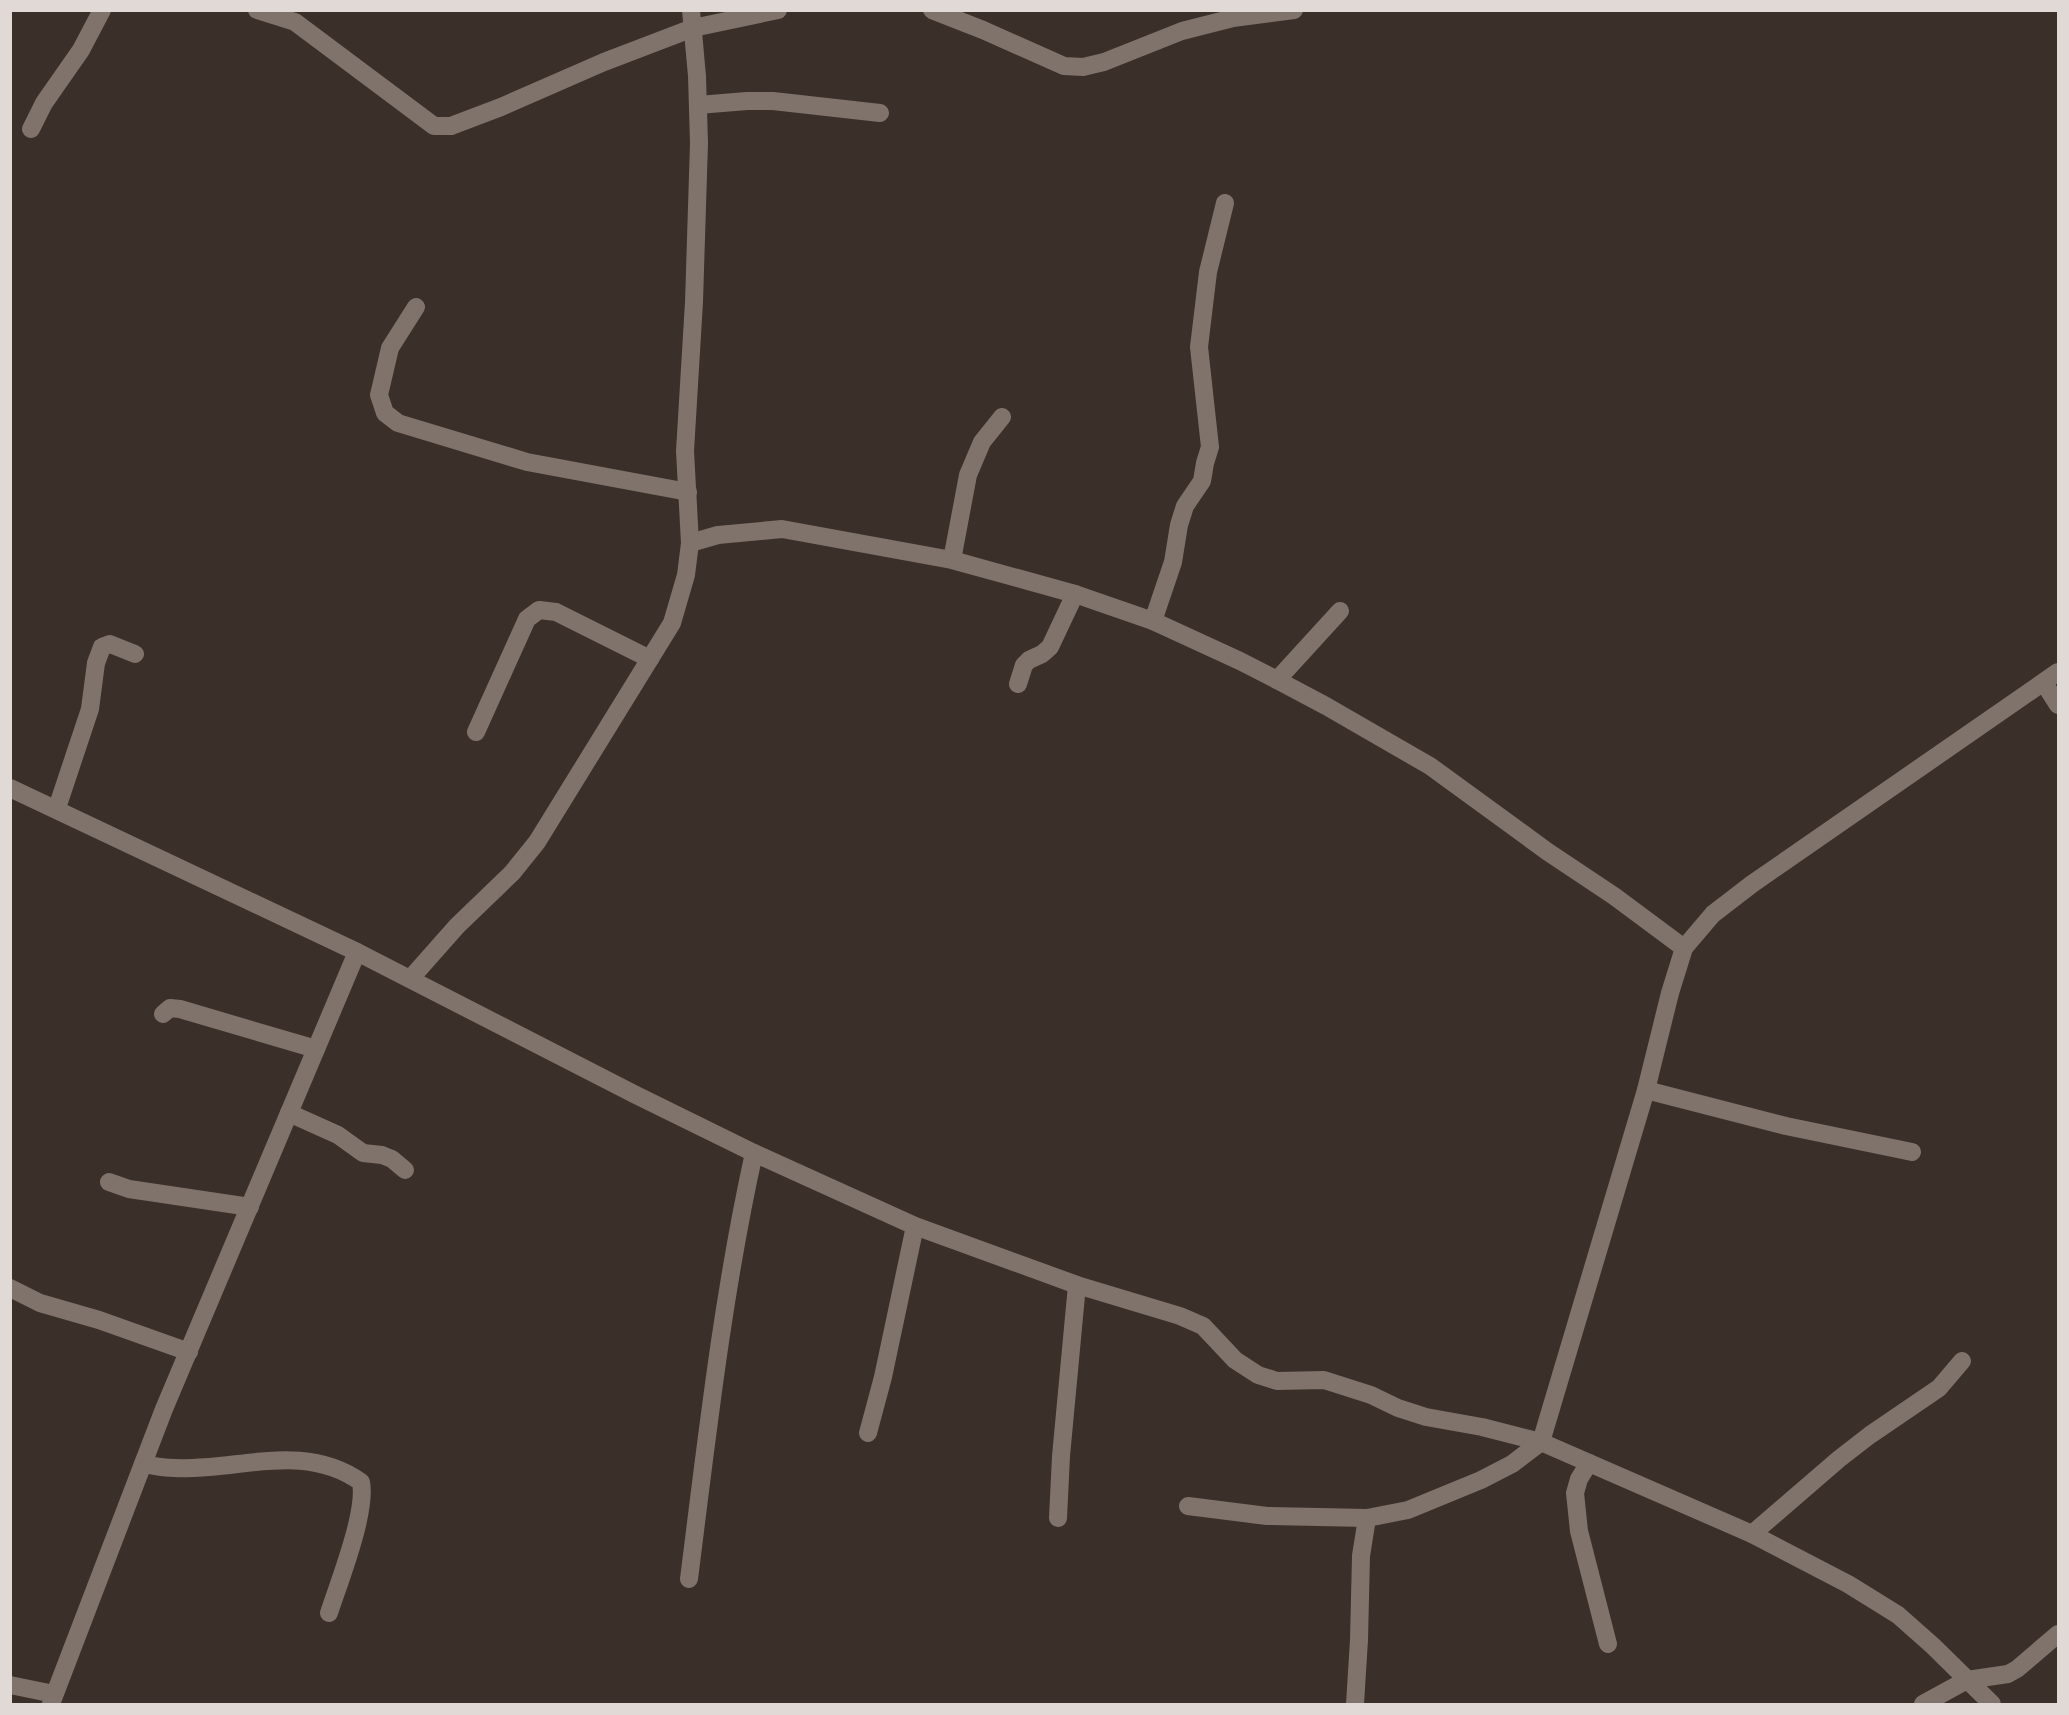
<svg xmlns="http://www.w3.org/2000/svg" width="2069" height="1715" viewBox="0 0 2069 1715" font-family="'Fira Sans',sans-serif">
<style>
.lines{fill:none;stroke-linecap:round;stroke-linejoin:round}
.minor{stroke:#7f736b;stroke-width:18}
</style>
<rect width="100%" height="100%" fill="#3a2f29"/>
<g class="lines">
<g class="minor">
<polyline points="257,10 295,22 434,126 451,126 501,107 604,62 693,28 778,10"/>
<polyline points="932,10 983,30 1064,66 1083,67 1104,62 1182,31 1233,18 1294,10"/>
<polyline points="698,105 747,101 773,101 880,113"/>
<polyline points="31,129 44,103 81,50 102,10"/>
<polyline points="416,307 390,348 379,395 385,413 398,423 527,462 688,492"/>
<polyline points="690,543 718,535 782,529 952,560 1075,594 1153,621 1240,661 1277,680 1326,706 1430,766 1548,852 1614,896 1684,948"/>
<polyline points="952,560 968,475 982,442 1002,417"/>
<polyline points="1153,621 1173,562 1179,525 1185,506 1202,481 1205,463 1210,447 1199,347 1208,272 1225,203"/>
<polyline points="1277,680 1340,611"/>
<polyline points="2044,683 2058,705"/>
<polyline points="1018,684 1024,665 1029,660 1042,654 1050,647 1075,594"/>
<polyline points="476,732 527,619 539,610 556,612 650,659"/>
<polyline points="10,788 357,952 636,1095 754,1153 915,1226 1077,1285 1180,1316 1203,1326 1235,1360 1258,1375 1277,1381 1324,1380 1371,1395 1398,1408 1426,1417 1482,1427 1541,1442 1752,1534 1848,1584 1898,1615 1933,1646 1992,1704"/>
<polyline points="57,808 90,709 96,663 102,647 110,644 135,654"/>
<polyline points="411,978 457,926 512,873 537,842 672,623 686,575 690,543 685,451 694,302 699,143 697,76 691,10"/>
<polyline points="163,1014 170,1008 180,1009 316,1049"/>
<polyline points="1646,1090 1786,1126 1912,1152"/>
<polyline points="289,1113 338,1135 363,1153 382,1155 392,1159 405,1170"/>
<polyline points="109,1182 129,1189 250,1207"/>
<polyline points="10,1288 40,1303 99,1320 189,1352"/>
<polyline points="868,1433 883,1377 915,1226"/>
<polyline points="1589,1463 1579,1479 1575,1493 1579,1531 1608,1644"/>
<path d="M143,1464C153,1466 164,1468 175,1468C238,1471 303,1441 361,1482C367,1512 339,1582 329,1613"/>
<polyline points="1188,1506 1267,1516 1367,1518 1408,1510 1481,1480 1512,1464 1541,1442 1646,1090 1670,993 1684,948 1713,914 1752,884 2058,672"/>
<polyline points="1058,1518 1061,1456 1077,1285"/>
<polyline points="1752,1534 1839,1459 1870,1435 1939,1388 1962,1361"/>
<path d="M689,1579C707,1436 723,1293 754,1153"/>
<polyline points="10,1685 54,1694"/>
<polyline points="51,1704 164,1409 357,952"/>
<polyline points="1355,1704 1359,1640 1361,1556 1367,1518"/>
<polyline points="1923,1704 1967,1680 2008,1674 2017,1669 2058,1634"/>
</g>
</g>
<rect width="2069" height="1715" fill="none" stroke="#e0d9d5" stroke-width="24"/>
</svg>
